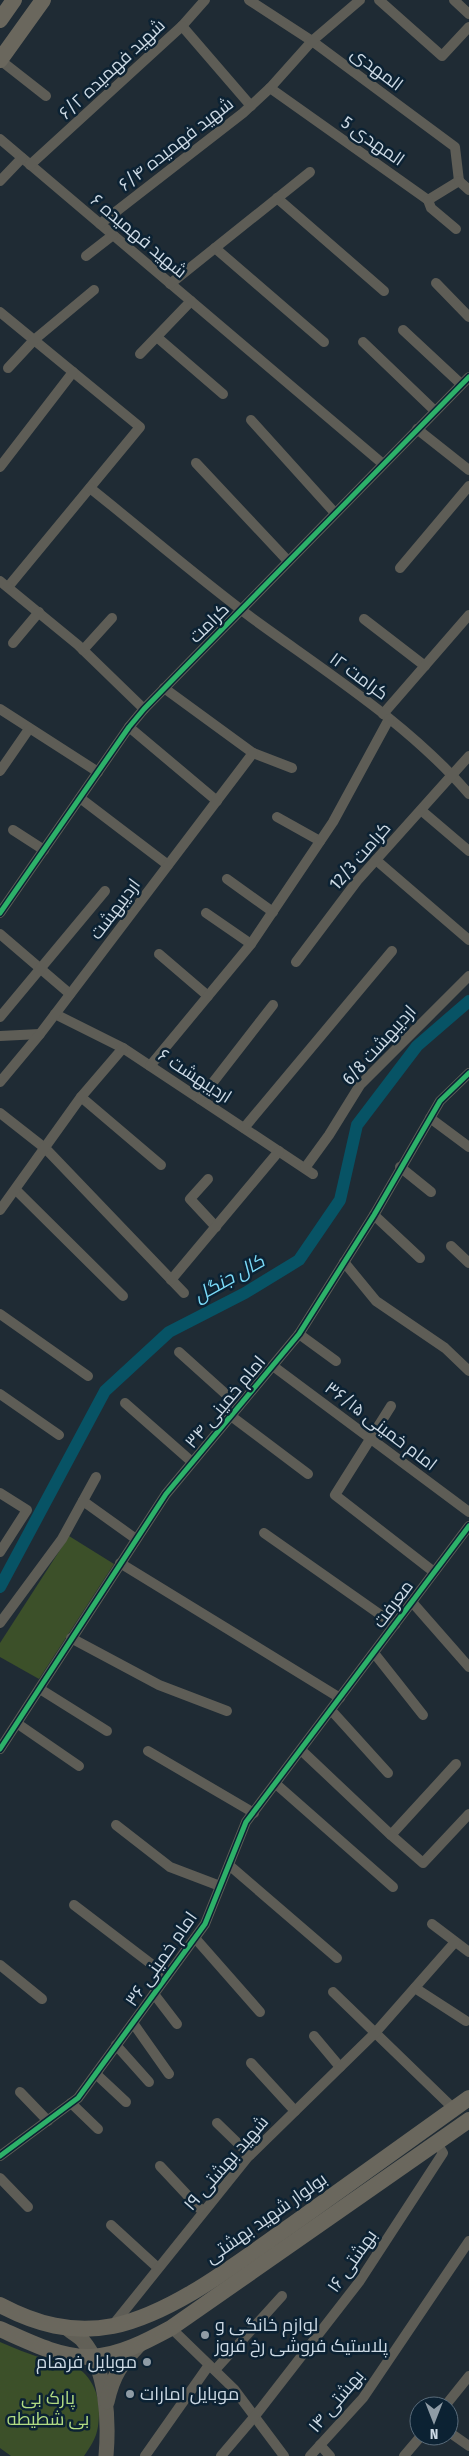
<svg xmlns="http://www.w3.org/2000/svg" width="469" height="2456" viewBox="0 0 469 2456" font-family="'Fira Sans Condensed',Cairo,sans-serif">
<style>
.park{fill:#3c5029}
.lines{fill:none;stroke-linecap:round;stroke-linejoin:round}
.canal{stroke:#075365;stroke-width:12}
.street{stroke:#5e5d56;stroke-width:10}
.secondary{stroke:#626057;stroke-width:15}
.primary{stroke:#6a675d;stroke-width:16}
.cycleway-casing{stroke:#0c2233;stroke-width:8}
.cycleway{stroke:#2db169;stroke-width:5}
.poi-dot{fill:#8f9ca6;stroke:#0c2233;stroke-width:2}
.labels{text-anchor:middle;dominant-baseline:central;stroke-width:5;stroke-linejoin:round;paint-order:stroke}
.street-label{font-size:18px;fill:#ccd9e4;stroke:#0c2233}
.poi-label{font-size:18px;fill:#ccd9e4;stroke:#0c2233;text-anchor:start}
.park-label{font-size:18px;fill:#b2dc83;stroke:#0c2233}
.water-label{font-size:19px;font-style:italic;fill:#7adaf7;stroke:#0c2233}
</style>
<rect width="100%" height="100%" fill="#1f2b34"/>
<g class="park">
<polygon points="69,1536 114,1564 39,1679 0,1657 0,1643"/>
<path d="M0,2342C14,2348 29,2354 44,2359C51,2361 59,2361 66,2363C87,2368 99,2390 99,2410C99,2432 96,2439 84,2456H11L0,2448Z"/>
</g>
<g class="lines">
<polyline class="canal" points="0,1587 105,1391 169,1332 245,1293 299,1260 340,1200 357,1125 417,1046 469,1001"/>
<g class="street">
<polyline points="249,0 312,41 455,147 459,181"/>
<polyline points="379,0 442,56 469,27"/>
<polyline points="454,0 469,14"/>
<polyline points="182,26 205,0"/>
<polyline points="0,60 46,96"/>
<polyline points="270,88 428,200 459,181"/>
<polyline points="0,139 383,464"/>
<polyline points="30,165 182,26 251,106"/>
<polyline points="0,181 22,158"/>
<polyline points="459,181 469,190"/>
<polyline points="277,198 384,291"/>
<polyline points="428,200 431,208 456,229"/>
<polyline points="100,224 243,113 270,88 312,41 360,0"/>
<polyline points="215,248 324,342"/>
<polyline points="86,256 113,235"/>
<polyline points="436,283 469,317"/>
<polyline points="170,284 310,172"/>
<polyline points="0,312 140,427 8,587"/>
<polyline points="403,330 461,384"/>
<polyline points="158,338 223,394"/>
<polyline points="363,342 435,411"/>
<polyline points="140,354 191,301"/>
<polyline points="8,368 34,340 94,290"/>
<polyline points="251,420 335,513"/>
<polyline points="417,429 469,470"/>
<polyline points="196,463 288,561"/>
<polyline points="0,467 73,372"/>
<path d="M90,488C144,531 197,577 252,618C326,672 409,724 469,794"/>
<polyline points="400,568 469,486"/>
<polyline points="0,581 78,645 144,709"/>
<polyline points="364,619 425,666"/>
<polyline points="13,643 39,612"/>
<polyline points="83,650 112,618"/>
<polyline points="164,688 253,753 292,768"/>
<polyline points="0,709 98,772"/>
<polyline points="383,714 469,615"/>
<polyline points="129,727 217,801"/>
<polyline points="0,771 29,729"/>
<polyline points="80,798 168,865"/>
<polyline points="422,811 469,851"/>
<polyline points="277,817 320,841"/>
<polyline points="13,830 44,850"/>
<polyline points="376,860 469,940"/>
<polyline points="227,879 273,912"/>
<polyline points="0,913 129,727 144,709 469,377"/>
<polyline points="206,913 251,944"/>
<polyline points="0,934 70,994"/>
<polyline points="159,954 208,996"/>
<polyline points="296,962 357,881 469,756"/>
<polyline points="55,1014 123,1048 313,1174"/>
<polyline points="0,1017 105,891"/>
<polyline points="0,1036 40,1034"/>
<polyline points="150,1066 251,944 333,822 389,719"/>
<polyline points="0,1082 40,1034 253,753"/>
<polyline points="81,1097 161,1165"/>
<polyline points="200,1099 273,1005"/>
<polyline points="0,1113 46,1149 184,1293"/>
<polyline points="430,1118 469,1147"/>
<polyline points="244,1128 392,951"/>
<polyline points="400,1167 431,1192"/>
<polyline points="305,1168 329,1135 360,1085 469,976"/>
<polyline points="208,1179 190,1199 216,1227"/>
<polyline points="16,1190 123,1296"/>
<polyline points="0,1210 81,1097 123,1048"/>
<polyline points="374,1215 420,1258"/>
<polyline points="451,1246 469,1263"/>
<polyline points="344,1262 376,1301 445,1348 469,1371"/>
<polyline points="171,1280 279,1151"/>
<polyline points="0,1314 88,1376"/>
<polyline points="299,1334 336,1361"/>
<polyline points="179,1352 239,1406"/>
<polyline points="273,1366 469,1512"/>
<polyline points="0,1394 59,1435"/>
<polyline points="125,1403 192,1462"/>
<polyline points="391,1406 335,1495 434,1572"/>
<polyline points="231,1416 308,1474"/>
<polyline points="0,1493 27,1510 0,1552"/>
<polyline points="83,1501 136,1539"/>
<polyline points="264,1533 395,1625"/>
<polyline points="120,1563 340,1698"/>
<polyline points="412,1602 469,1667"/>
<polyline points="0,1623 62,1539 96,1477"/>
<polyline points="71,1638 159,1685 227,1711"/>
<polyline points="374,1653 423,1715"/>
<polyline points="40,1689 107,1731"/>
<polyline points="331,1710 388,1773"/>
<polyline points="18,1724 79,1766"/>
<polyline points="0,1749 166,1494 299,1334 374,1215 440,1101 469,1073"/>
<polyline points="301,1750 391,1835 456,1764"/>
<polyline points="148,1751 254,1813"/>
<polyline points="276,1784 393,1887"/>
<polyline points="116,1825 170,1867 220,1886"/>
<polyline points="391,1835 423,1863 469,1814"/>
<polyline points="229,1865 337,1958"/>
<polyline points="74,1905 167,1976"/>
<polyline points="432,1924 469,1952"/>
<polyline points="195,1938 260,2012"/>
<polyline points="0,1965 42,1999"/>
<polyline points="415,1988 466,2021"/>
<polyline points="333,1992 454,2109"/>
<polyline points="154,1994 177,2024"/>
<polyline points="133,2023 169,2074"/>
<polyline points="314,2036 340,2067"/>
<polyline points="116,2045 149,2082"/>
<polyline points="251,2063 295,2111"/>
<polyline points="96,2074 126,2102"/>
<polyline points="20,2092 48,2121"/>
<polyline points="71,2103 98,2129"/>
<polyline points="217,2123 250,2155"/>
<polyline points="0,2156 78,2098 205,1924 246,1822 469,1526"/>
<polyline points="160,2166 203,2212"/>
<polyline points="0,2178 28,2207"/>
<polyline points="111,2225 158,2268"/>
<polyline points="113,2325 247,2158 375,2033 455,1942"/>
<polyline points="171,2328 234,2389 284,2456"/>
<polyline points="215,2370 282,2296"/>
<polyline points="445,2406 469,2376"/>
<polyline points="449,2432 469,2446"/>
<polyline points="320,2445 330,2456"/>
<polyline points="145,2456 209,2365"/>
<polyline points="221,2456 255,2416 359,2282 443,2153 437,2143"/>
<polyline points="310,2456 363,2398 469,2241"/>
<polyline points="404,2456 421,2436"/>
</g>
<g class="secondary">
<path d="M68,2329C72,2333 79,2336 83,2341C107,2369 109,2421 106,2456"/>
<path d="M107,2402C113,2375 121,2364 140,2344"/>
</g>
<g class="primary">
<polyline points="0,20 14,0"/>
<polyline points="0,60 43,0"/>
<path d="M0,2305C36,2324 72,2334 113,2326C175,2313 241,2260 293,2224C352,2182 410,2140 469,2098"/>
<path d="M0,2329C27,2341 60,2358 91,2357C119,2356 147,2341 171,2328L469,2120"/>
</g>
<g class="cycleway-casing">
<g id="cycleway">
<polyline points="0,913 129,727 144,709 469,377"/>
<polyline points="0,1749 166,1494 299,1334 374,1215 440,1101 469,1073"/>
<polyline points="0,2156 78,2098 205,1924 246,1822 469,1526"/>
</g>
</g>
<use href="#cycleway" class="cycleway"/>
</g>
<g class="poi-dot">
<circle cx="205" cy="2335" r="5"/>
<circle cx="147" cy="2362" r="5"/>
<circle cx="130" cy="2394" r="5"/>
</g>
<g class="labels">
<g class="street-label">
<text transform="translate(112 69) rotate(-43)">شهید فهمیده ۶/۲</text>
<text transform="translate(377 69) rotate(37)">المهدی</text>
<text transform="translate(373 141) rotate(35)">المهدی 5</text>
<text transform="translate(176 144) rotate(-38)">شهید فهمیده ۶/۴</text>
<text transform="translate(139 236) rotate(40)">شهید فهمیده ۶</text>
<text transform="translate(209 623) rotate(-45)">کرامت</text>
<text transform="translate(359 676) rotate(36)">کرامت ۱۲</text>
<text transform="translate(360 856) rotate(-49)">کرامت 12/3</text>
<text transform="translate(115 909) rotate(-53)">اردیبهشت</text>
<text transform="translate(379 1045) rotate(-48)">اردیبهشت 6/8</text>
<text transform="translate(195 1076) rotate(33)">اردیبهشت ۶</text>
<text transform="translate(225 1402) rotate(-50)">امام خمینی ۳۴</text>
<text transform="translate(381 1426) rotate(37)">امام خمینی ۳۶/۱۵</text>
<text transform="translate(393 1604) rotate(-53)">معرفت</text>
<text transform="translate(161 1959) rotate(-55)">امام خمینی ۳۶</text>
<text transform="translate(226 2163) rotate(-49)">شهید بهشتی ۱۹</text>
<text transform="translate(266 2218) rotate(-35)">بولوار شهید بهشتی</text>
<text transform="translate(352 2261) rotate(-55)">بهشتی ۱۶</text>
<text transform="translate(336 2401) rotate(-50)">بهشتی ۱۴</text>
</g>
<g class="poi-label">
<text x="215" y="2325">لوازم خانگی و<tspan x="215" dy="21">پلاستیک فروشی رخ فروز</tspan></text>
<text x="137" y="2362" text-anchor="end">موبایل فرهام</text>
<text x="140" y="2394">موبایل امارات</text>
</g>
<g class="park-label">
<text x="48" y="2398">پارک بی<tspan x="48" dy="21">بی شطیطه</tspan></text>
</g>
<g class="water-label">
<text transform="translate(229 1278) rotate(-29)">کال جنگل</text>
</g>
</g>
<g transform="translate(434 2421) rotate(180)"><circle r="24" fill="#0c2233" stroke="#596b7a"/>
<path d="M0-4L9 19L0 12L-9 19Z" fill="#8f9ca6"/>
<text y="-8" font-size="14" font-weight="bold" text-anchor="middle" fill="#ccd9e4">N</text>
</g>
</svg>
